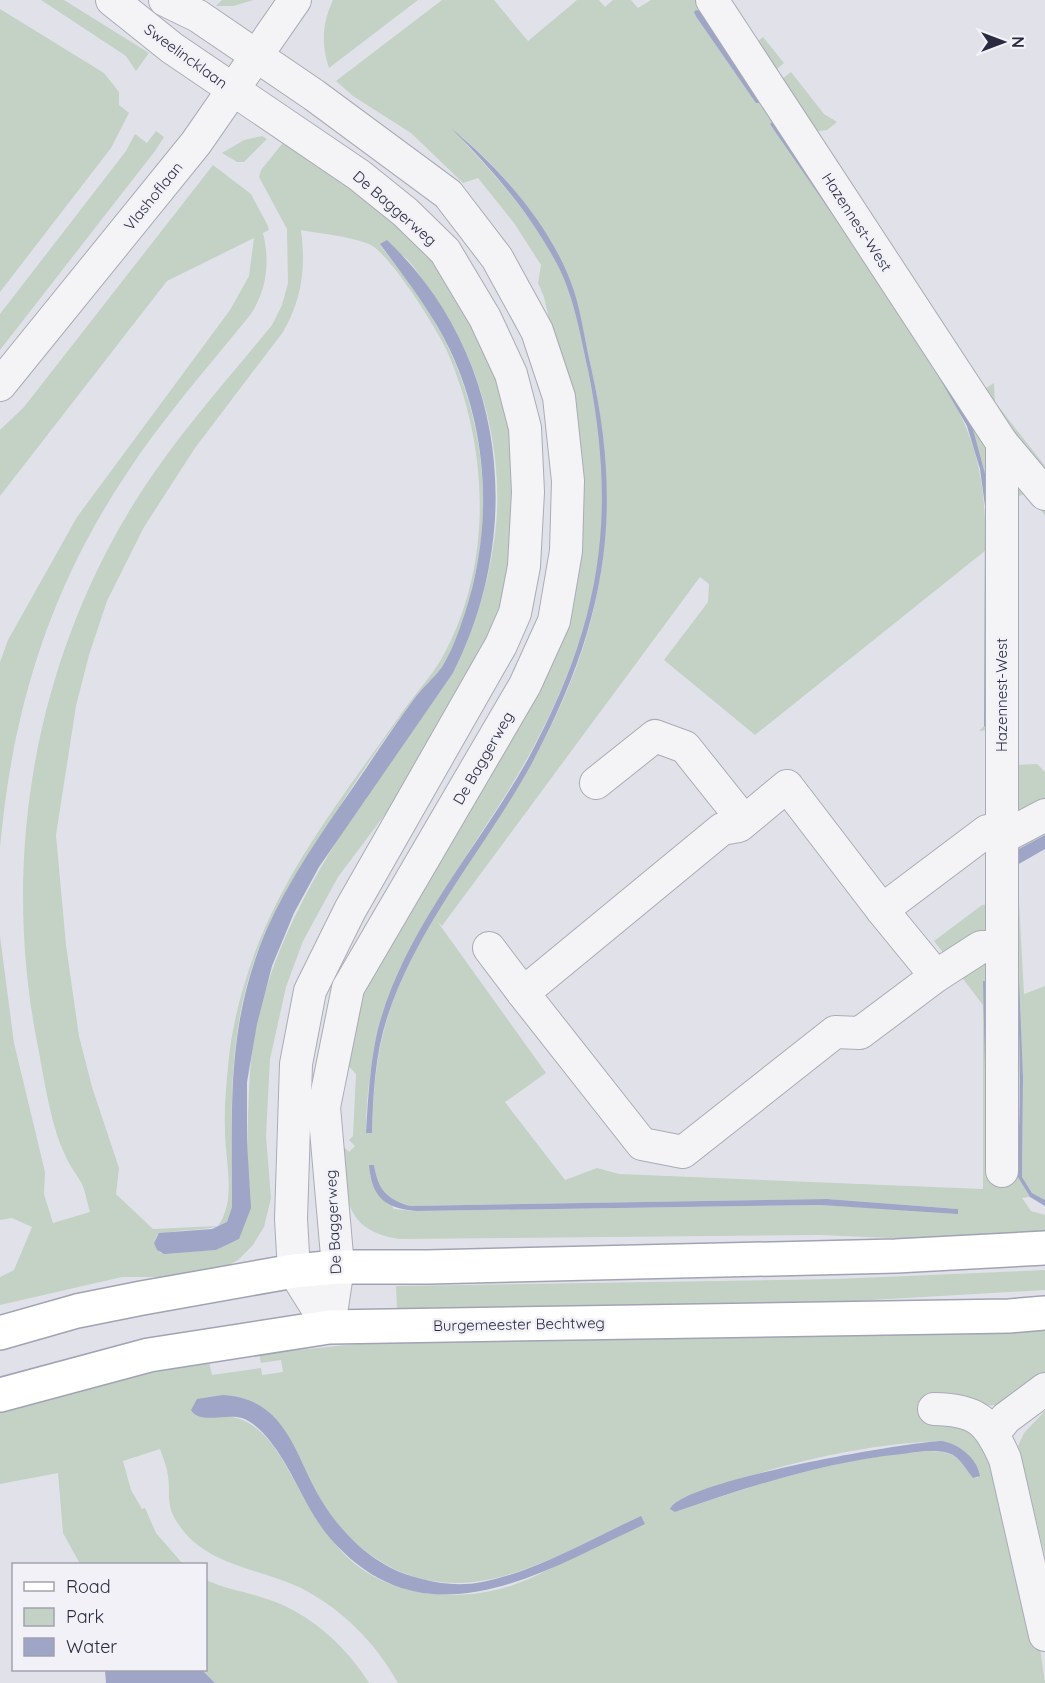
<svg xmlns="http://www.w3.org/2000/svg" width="1045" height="1683" viewBox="0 0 1045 1683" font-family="Quicksand,sans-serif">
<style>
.green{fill:#c3d2c4;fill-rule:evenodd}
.water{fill:#9ea5c7}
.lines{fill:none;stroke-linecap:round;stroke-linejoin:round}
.minor-casing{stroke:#aaabb6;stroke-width:34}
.major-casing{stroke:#a1a3b4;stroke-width:36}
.minor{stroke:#f4f4f7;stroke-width:32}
.major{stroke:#fff;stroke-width:33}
.labels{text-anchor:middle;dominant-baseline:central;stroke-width:5;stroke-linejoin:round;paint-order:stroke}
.street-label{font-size:15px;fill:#2a2b40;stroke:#f1f1f7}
</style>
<rect width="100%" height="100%" fill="#e1e2e9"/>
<g class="green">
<polygon points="41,0 64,0 149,53 136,71 126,56"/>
<polygon points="222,0 254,0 233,6 216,6"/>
<path d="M333,0H418L329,68C321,44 322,23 333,0Z"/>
<path d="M442,0H494L528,41L577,0H599L605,7L613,0H631L638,8L651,0H704L979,423L990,460L988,730L979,731L984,726L986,728L990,507L971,422L931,362C975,434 985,466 986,550L755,735L664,660L708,602L709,584L700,577L442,926L437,921L546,1073L505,1102L565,1180L597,1168L619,1174L983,1189V1005L934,941L982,905L988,904L1007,854L1045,826V835L1017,850V865L1024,994L1045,986V1200L1032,1193L1022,1177L1023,1077L1016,982C1018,1014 1020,1047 1020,1079C1021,1115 1008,1167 1030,1197L1022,1198L1031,1211L1045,1215V1237L980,1242L821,1235L399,1239C341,1230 346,1193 343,1146L349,1152L355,1146L349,1140L353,1136L356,1074L344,1061L361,993L555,641L567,399L544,297L538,283L541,265L514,223L478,178L463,183L411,133L353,96L336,81ZM700,11L753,85L734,71L697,18ZM458,134C514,179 561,244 580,314C584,330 586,346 590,362C623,511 607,632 530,765C482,849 416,925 387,1019C376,1056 373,1094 372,1133H366C366,995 433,909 503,799C560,709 602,608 604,500C604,456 596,413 588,370C580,335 575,297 558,265C539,229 514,197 487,167C478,156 466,145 458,134ZM374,1165C378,1189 386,1199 410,1206L827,1199L958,1209V1213L820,1205L416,1211L394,1209L370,1175Z"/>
<polygon points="0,9 104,73 119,92 119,105 129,113 111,148 0,292"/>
<polygon points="763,37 784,63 776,70 753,45"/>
<polygon points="791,72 824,114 837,122 827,130 813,132 778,82"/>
<polygon points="156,131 164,137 155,151 0,350 0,314 126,151 135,134 147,143"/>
<polygon points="262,136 267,139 244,162 237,162 222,153 244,140"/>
<path d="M286,139L299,146L428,250L491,358L511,426L518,523L500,619L426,760L338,877L303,941L286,987L270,1059L266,1136L271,1198L264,1227L253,1245L238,1260L219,1270L184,1277H122L0,1305V1277L14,1270L32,1227L12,1218L0,1220V936L14,1043L45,1172L44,1194L53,1223L90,1212C87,1203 86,1193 82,1184C77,1175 69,1165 65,1155C50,1123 44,1077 37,1042C0,851 37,652 143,489C181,431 228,379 272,325L282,305L288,283L287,229L259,177L261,170ZM301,230C322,234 348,236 369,244C389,252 437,329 447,351C489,447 494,564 442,658C431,677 414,695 401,714C347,791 287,865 254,955C241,991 231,1029 228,1067C226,1088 224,1109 225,1131C225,1162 237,1199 218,1226L153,1229L116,1194L119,1168L92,1087L79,1036L66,945L56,835L76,706L89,655L107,601L144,527L195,448L283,332C302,299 306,268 301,230ZM380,245C388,249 401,253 408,260C414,266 419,275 424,282C473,344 501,432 497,512C494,565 477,625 453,673C377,783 288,889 257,1022C248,1063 249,1103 247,1144C245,1176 241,1208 239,1239L216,1250L160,1253L154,1243L157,1236C180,1227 204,1233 227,1223L232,1207C232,1111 225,1021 266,931C275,912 287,894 298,875C333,814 372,755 414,699C422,688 434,679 442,667C457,644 466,614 472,588C497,494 479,391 427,309C413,287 396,266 380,245Z"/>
<path d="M213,165L251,194L268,226L269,230L263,233C270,261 267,289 251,314C208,367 162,419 125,476C49,590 12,712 0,848V662L8,640L77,517L230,310L249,276L254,238L167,281L0,496V430L24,407Z"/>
<polygon points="994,383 995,402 1045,466 1045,483 980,392"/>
<polygon points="1008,469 1045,505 1045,515 1026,493 1017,497 1013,765 1037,764 1045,772 1045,807 1013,824"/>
<polygon points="1045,1270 1045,1290 837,1302 397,1309 396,1286 836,1279"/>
<path d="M1045,1323V1378C1030,1386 1003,1409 985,1405C966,1401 964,1392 940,1395L990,1451L1040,1648L1045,1683H398C375,1642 343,1610 301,1588C255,1566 199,1566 173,1515C167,1503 170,1488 168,1476C167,1467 163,1458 160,1449L123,1461L131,1490L142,1509L145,1508L156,1533L183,1564H80L63,1533L58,1473L0,1484V1408L103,1382L209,1362L212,1375L261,1368L262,1375L283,1372L281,1360L261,1363L259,1354L395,1340ZM263,1408C296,1434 305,1478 328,1511C341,1531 357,1546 377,1559C465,1618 558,1554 641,1516C599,1540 546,1577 500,1589C444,1603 376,1594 337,1546C325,1530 312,1512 302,1494C281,1458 262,1410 213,1417ZM942,1441L978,1478L972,1477C966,1467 961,1458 950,1454C937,1449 919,1452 905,1453C826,1461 749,1487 675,1512L678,1501C761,1469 853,1444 942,1441Z"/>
<polygon points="1045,1411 1045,1556 1018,1446 1024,1433"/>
<path d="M206,1580C225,1589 247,1592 267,1599C310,1613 346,1646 369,1683H215L202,1670H206Z"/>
</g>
<g class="water">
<polygon points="696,10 700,11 753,85 760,103 756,103 697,18 694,12"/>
<polygon points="772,122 776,122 861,256 770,124"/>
<path d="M452,129C502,170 553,228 574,291C582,316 585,342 591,367C625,517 604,628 532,763C485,849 418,923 387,1018C375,1055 373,1095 372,1133H366C368,1098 370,1063 378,1029C405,927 478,849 528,759C600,625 618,519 588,370C580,334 574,296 557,264C530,213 492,169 452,129Z"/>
<path d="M387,240C506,353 526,528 453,673L319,867L294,913L272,966L257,1024L247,1082V1142L251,1208L239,1239L216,1250L164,1254L157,1250L154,1243L159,1233L212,1229L227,1222L232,1207C232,1107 226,1025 266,931C289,879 322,832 354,786C374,757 393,727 414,699C423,687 434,678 442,667C452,651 459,631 465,613C493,527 489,433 450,350C432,312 405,278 380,244Z"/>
<polygon points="913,332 971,422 988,485 989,726 986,728 984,726 985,506 980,469 967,426"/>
<polygon points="1045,835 1045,849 1017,865 1017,850"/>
<polygon points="1017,932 1023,1077 1022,1177 1032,1193 1045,1200 1045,1206 1030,1197 1018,1177 1020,1081"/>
<polygon points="983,981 988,982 987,1154"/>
<path d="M369,1165H374C378,1189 386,1199 410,1206L827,1199L958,1209V1214L820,1205L416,1211C385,1208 372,1198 369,1165Z"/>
<path d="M223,1395C286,1399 294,1453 320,1498C340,1532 372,1564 411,1576C434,1583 458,1587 482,1582C538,1571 590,1539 641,1516L645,1524C542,1572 425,1648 330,1538C305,1509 294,1471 270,1441C263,1432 253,1422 242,1418C226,1413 200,1425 191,1410L197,1399Z"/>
<path d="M942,1441C959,1444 977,1458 980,1476L973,1478C965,1469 961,1457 948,1453C934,1449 916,1452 902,1454C824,1462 748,1487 675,1512L670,1509C682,1481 905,1442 942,1441Z"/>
<polygon points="105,1670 202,1670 215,1683 106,1683"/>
</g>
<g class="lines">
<g class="minor-casing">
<g id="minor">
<polyline points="112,0 172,48 359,175 405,212 445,251 485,318 511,374 525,428 528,492 524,566 515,613 501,645 350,910 310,991 296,1064 291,1219 294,1271 329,1327"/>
<polyline points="165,0 198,16 314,95 448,194 497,258 537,331 559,397 568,481 566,551 554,621 525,685 348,988 324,1107 338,1267 329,1327"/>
<polyline points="712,0 1002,443 1045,494"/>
<polyline points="0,385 196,143 295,0"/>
<polyline points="596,783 655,736 685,747 744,821"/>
<polyline points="1000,829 987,831 882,910 936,976 981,947 1001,947"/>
<polyline points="1000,839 1045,815"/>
<polyline points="489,948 523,993 722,829 739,826 787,786 882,910"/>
<polyline points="523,993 642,1144 683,1152 835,1032 860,1033 936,976"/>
<polyline points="1002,1171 1002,443"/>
<path d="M934,1409C977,1410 988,1420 1005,1459L1045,1635"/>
<polyline points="994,1433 1006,1418 1045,1389"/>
</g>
</g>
<g class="major-casing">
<g id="major">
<polyline points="0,1333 77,1311 142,1298 294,1271 338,1267 428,1267 896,1256 1045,1248"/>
<polyline points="0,1395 149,1355 329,1327 1009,1316 1045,1313"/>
</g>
</g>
<use href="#minor" class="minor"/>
<use href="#major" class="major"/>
</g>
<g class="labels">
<g class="street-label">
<text transform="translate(186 56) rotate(36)">Sweelincklaan</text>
<text transform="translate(153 196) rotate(-51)">Vlashoflaan</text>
<text transform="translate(395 208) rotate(41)">De Baggerweg</text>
<text transform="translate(857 222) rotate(57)">Hazennest-West</text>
<text transform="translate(1001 695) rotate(-90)">Hazennest-West</text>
<text transform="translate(483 758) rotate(-60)">De Baggerweg</text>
<text transform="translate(333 1222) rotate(-93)">De Baggerweg</text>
<text transform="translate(519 1324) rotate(-1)">Burgemeester Bechtweg</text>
</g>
</g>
<rect x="12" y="1563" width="195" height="108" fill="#f1f1f7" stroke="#a1a2ae" stroke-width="1.5"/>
<rect x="24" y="1582" width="30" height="9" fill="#ffffff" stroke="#a1a2ae" stroke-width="1.5"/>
<text x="66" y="1593" font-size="18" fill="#2a2b40">Road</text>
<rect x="24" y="1608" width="30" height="18" fill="#c3d2c4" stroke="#a1a2ae" stroke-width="1.5"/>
<text x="66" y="1623" font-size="18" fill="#2a2b40">Park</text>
<rect x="24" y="1638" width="30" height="18" fill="#9ea5c7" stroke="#a1a2ae" stroke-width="1.5"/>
<text x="66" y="1653" font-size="18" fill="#2a2b40">Water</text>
<g transform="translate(1003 42) rotate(90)" stroke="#f1f1f7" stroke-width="4.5" paint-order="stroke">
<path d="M0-4.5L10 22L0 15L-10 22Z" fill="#2a2b40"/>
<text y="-9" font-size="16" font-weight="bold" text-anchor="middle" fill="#2a2b40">N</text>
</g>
</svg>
